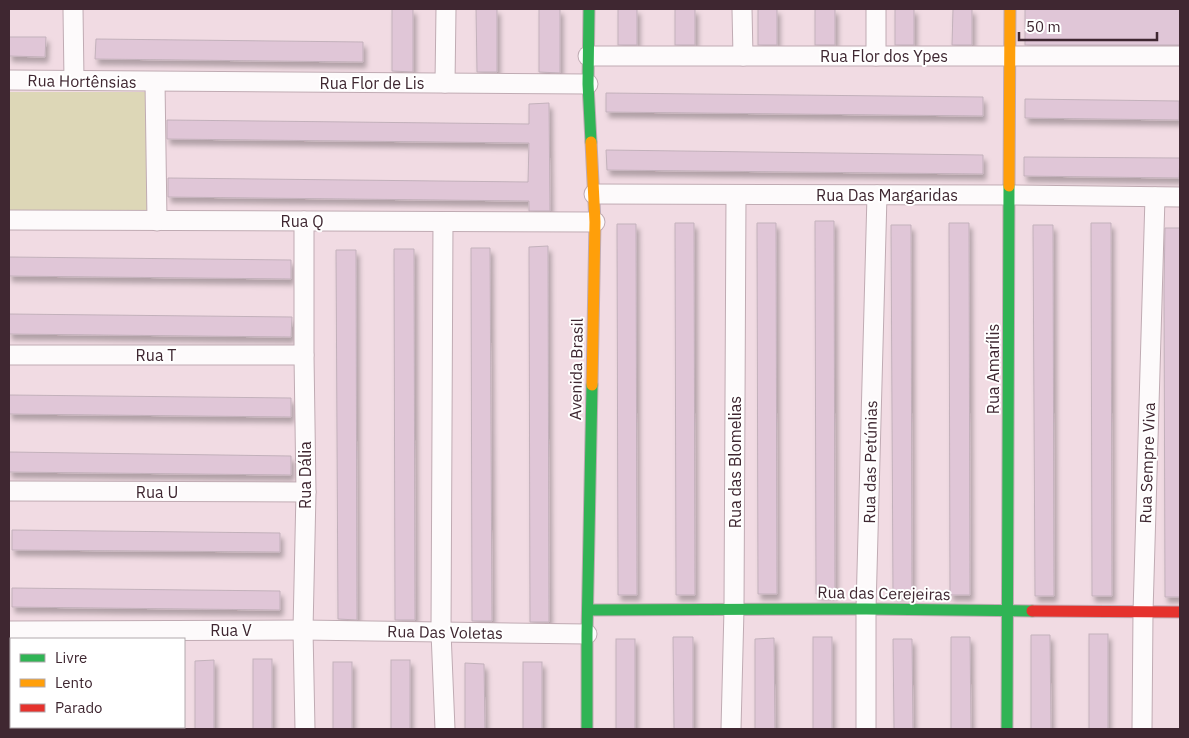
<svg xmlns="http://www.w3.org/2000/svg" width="1189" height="738" viewBox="0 0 1189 738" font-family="'IBM Plex Sans',sans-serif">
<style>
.green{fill:#ddd7b7}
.building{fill:#e0c6d7;stroke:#c3b1bb;filter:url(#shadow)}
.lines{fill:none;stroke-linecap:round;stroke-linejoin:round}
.street-casing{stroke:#c0abb3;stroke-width:21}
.fast-casing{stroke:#c0abb3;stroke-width:13}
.slow-casing{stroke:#c0abb3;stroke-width:13}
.jam-casing{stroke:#c0abb3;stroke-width:13}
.street{stroke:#fdfafb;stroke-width:19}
.fast{stroke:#30b455;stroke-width:11}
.slow{stroke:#ff9f0a;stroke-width:11}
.jam{stroke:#e5322d;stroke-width:11}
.labels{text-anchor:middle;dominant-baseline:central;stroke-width:4;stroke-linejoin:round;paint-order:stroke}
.street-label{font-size:16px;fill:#3f2731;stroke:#fff}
</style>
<defs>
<filter id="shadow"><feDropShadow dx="3" dy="5.5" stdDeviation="2.5" flood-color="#0004"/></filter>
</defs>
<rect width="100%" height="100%" fill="#f1dbe3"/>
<polygon class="green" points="9,92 152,92 151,214 9,214"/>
<g class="building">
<polygon points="392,9 413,9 413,72 392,71"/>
<polygon points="476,9 497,9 497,72 477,72"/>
<polygon points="539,9 560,9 560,73 539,72"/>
<rect x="618" y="9" width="19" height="36"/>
<rect x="675" y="9" width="20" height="36"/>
<rect x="758" y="9" width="19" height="36"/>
<rect x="815" y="9" width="20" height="36"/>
<rect x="895" y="9" width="19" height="36"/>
<polygon points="953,9 972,9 972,45 952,45"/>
<rect x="1025" y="9" width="155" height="36"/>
<polygon points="9,37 46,37 45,57 9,56"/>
<polygon points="96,39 363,42 363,62 95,59"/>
<polygon points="606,93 983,97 983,116 606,112"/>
<polygon points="1025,99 1179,101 1179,120 1025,118"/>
<polygon points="549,103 550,211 529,211 529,201 168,197 168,178 528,182 529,143 167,139 167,120 529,124 529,104"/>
<polygon points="606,150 983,155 983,174 607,170"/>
<polygon points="1024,157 1180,158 1179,178 1024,176"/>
<polygon points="815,221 834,221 835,594 816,594"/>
<polygon points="675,223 694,223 695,595 676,595"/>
<polygon points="757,223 776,223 777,594 758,594"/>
<polygon points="949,223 969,223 970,595 950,595"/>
<polygon points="1091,223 1111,223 1112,596 1092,596"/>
<polygon points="617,224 636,224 637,595 618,595"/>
<polygon points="891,225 911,225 912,594 893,594"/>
<polygon points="1033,225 1053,225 1054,596 1035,596"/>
<polygon points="1165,228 1180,228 1180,597 1165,597 1164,288"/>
<polygon points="548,246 549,622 530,622 529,247"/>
<polygon points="471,248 490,248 492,621 472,621"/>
<polygon points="394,249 414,249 415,620 395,620"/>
<polygon points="336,250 356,250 357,620 338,619"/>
<polygon points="9,257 291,260 291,279 9,276"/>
<polygon points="9,314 292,317 291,337 9,334"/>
<polygon points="9,395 291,398 291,417 9,414"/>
<polygon points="9,452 291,456 291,475 9,472"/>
<polygon points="12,530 280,533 280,552 12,550"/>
<polygon points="12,588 280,591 280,610 12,607"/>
<rect x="1089" y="634" width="19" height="95"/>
<polygon points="1031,635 1050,635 1051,729 1031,729"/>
<polygon points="673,637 693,637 693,729 674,729"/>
<rect x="813" y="637" width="19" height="92"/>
<polygon points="951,637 970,637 971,729 951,729"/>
<polygon points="774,638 775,729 755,729 755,639"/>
<rect x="616" y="639" width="19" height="90"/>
<polygon points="893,639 912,639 913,729 894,729"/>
<rect x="253" y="659" width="19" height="70"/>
<polygon points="214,660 214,729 195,729 195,661"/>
<rect x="391" y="660" width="19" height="69"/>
<rect x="333" y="662" width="19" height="67"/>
<rect x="523" y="662" width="19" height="67"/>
<polygon points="465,663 484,664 485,729 465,729"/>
</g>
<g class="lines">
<g class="street-casing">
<g id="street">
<polyline points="73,9 74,80"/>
<polyline points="742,9 743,56"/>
<polyline points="588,56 1180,56"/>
<polyline points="876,56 876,9"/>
<polyline points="9,80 588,84"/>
<polyline points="155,82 157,221"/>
<polyline points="445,83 446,9"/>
<polyline points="594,194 1010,195 1180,197"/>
<polyline points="9,220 595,222"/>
<polyline points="304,221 304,355 306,492 303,630 305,729"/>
<polyline points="443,222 441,632 445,729"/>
<polyline points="9,355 304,355"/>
<polyline points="9,491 306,492"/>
<polyline points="9,631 303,630 587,634"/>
<polyline points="170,729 170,727"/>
<polyline points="731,729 734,609 736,195"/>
<polyline points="866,729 866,609 877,195"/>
<polyline points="1142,729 1143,613 1155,197"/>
</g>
</g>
<g class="fast-casing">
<g id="fast">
<polyline points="589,9 588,84 591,142"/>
<polyline points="588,610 866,609 1032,611"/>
<polyline points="587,729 587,634 592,385"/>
<polyline points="1007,729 1009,186"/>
</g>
</g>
<g class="slow-casing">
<g id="slow">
<polyline points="591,142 595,222 592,385"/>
<polyline points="1009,186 1010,9"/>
</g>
</g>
<g class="jam-casing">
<polyline id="jam" points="1032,611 1180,612"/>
</g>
<use href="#street" class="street"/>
<use href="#fast" class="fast"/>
<use href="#slow" class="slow"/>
<use href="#jam" class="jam"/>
</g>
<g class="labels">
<g class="street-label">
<text x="884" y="56">Rua Flor dos Ypes</text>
<text transform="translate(82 81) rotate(1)">Rua Hortênsias</text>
<text x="372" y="83">Rua Flor de Lis</text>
<text x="887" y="195">Rua Das Margaridas</text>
<text x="302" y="221">Rua Q</text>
<text x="156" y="355">Rua T</text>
<text transform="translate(576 369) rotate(-89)">Avenida Brasil</text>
<text transform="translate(993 369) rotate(-90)">Rua Amarílis</text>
<text transform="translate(735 462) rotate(-90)">Rua das Blomelias</text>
<text transform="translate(870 462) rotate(-89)">Rua das Petúnias</text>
<text transform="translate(1147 463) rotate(-88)">Rua Sempre Viva</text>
<text transform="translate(305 475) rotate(-90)">Rua Dália</text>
<text x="157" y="492">Rua U</text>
<text transform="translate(884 593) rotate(1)">Rua das Cerejeiras</text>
<text x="231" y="630">Rua V</text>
<text transform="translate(445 632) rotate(1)">Rua Das Voletas</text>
</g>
</g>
<rect width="1189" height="738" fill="none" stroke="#3f2731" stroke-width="20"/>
<rect x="10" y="638" width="175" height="90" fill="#ffffff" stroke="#b2a9ad"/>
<rect x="20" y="654" width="25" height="8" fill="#30b455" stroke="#b2a9ad"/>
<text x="55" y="663" font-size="15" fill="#3f2731">Livre</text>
<rect x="20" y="679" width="25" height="8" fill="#ff9f0a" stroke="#b2a9ad"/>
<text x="55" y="688" font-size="15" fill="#3f2731">Lento</text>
<rect x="20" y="704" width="25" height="8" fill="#e5322d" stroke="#b2a9ad"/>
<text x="55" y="713" font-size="15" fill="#3f2731">Parado</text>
<path d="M1019 32v8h138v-8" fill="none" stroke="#3f2731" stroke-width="2.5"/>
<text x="1026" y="32" font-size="15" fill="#3f2731" stroke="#ffffff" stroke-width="4" paint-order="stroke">50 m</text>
</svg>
